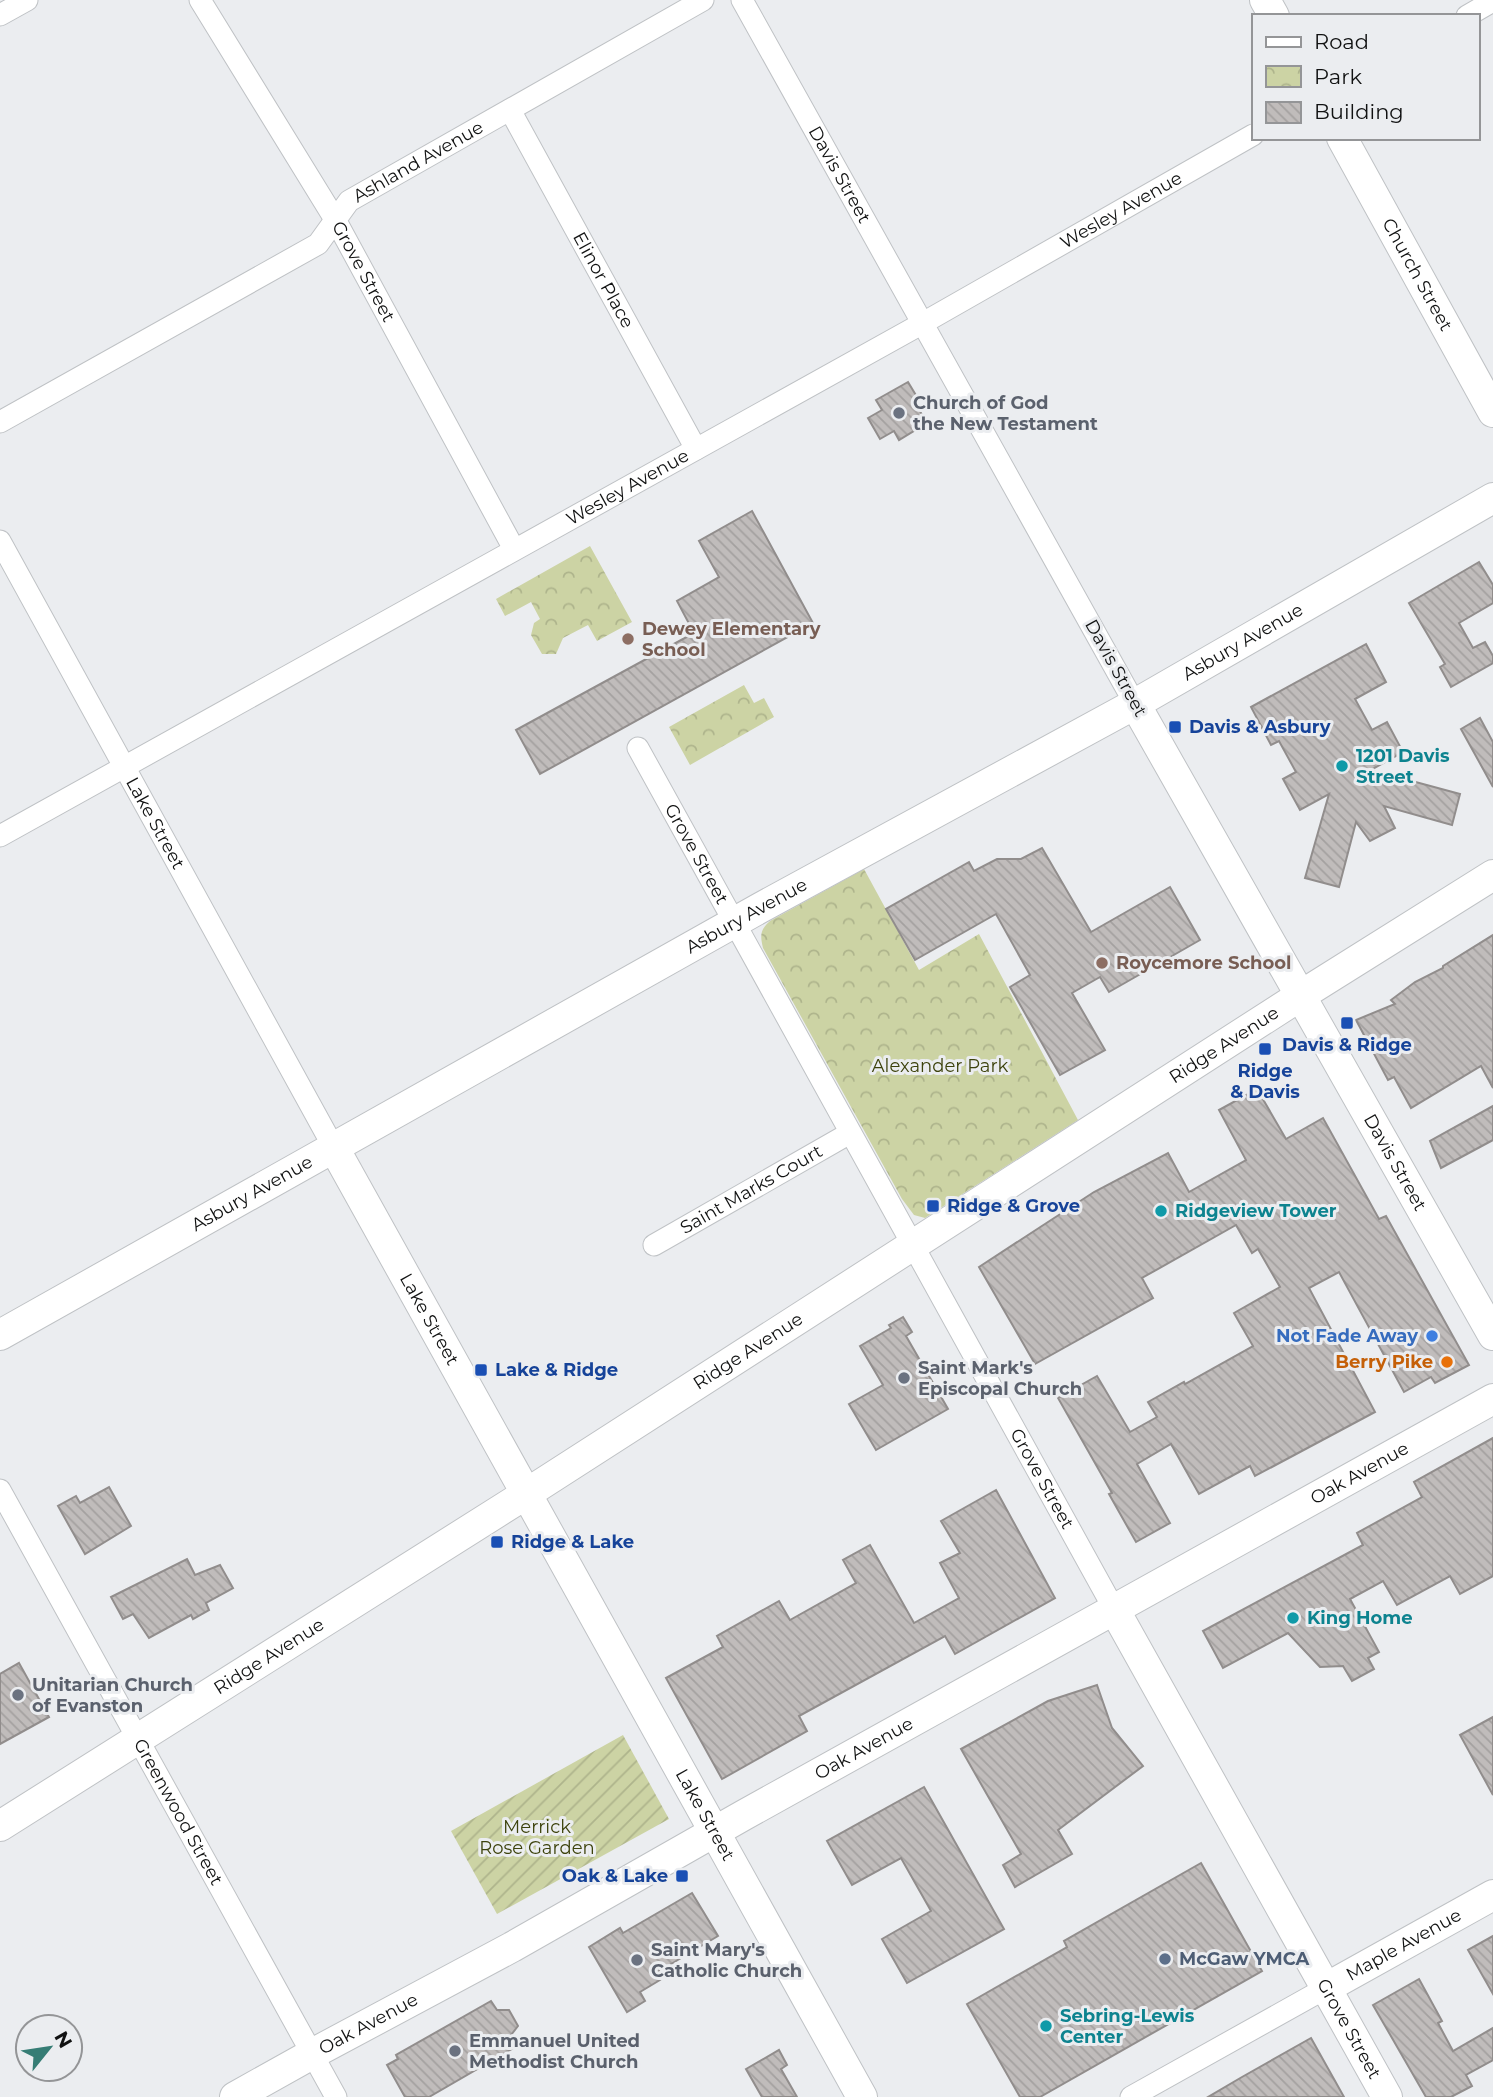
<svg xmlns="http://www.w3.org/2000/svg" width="1493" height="2097" viewBox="0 0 1493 2097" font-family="Montserrat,sans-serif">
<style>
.park{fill:url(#park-crowns)}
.garden{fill:url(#garden-furrows)}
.building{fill:url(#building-back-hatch);stroke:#918d8c;stroke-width:2}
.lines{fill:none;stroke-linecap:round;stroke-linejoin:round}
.street-casing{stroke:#bfc2c5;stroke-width:23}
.secondary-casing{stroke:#bfc2c5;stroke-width:32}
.street{stroke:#fff;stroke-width:21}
.secondary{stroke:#fff;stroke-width:30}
.worship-dot{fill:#6b7280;stroke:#ebedf0;stroke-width:2.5}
.education-dot{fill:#8d6e63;stroke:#ebedf0;stroke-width:2.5}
.transit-dot{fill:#1a4fb4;stroke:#ebedf0;stroke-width:2.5}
.culture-dot{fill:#0f9aa8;stroke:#ebedf0;stroke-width:2.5}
.shop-dot{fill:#3f7fe0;stroke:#ebedf0;stroke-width:2.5}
.food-dot{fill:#e8710a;stroke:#ebedf0;stroke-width:2.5}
.service-dot{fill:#5c6f8a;stroke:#ebedf0;stroke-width:2.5}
.labels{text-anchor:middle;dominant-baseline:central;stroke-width:6;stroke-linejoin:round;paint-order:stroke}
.street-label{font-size:18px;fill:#111212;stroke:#ebedf0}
.worship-label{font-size:18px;font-weight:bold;fill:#5b616d;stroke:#ebedf0;text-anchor:start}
.education-label{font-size:18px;font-weight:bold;fill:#785e54;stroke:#ebedf0;text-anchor:start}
.transit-label{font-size:18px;font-weight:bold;fill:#164399;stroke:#ebedf0;text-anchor:start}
.culture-label{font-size:18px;font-weight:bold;fill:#0d838f;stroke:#ebedf0;text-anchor:start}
.park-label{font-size:18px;fill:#3c420b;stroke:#ebedf0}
.shop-label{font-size:18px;font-weight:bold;fill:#366cbe;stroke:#ebedf0;text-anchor:end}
.food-label{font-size:18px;font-weight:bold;fill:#c56008;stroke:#ebedf0;text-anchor:end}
.service-label{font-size:18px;font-weight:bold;fill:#4e5e75;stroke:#ebedf0;text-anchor:start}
</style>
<defs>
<pattern id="park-crowns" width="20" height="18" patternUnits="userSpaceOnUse" patternTransform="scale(1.75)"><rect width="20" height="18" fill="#ccd3a4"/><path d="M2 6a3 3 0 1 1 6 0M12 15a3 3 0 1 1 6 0" fill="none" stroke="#aeb48c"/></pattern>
<pattern id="garden-furrows" width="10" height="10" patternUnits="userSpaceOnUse" patternTransform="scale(1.75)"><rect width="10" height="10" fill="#ccd3a4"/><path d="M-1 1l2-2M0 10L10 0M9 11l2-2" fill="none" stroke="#aeb48c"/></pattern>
<pattern id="building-back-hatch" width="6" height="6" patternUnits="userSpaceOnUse" patternTransform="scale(1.75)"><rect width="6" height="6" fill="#c0bcbb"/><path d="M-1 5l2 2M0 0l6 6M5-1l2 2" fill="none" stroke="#a4a1a0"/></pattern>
</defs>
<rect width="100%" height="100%" fill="#ebedf0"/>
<g class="park">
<polygon points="590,546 632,622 597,641 588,625 563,638 556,654 542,654 531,635 534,623 540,619 531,602 505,616 496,599"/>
<polygon points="744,685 754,703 764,698 774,717 690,765 669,727"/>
<path d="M864,869L919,970L979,934L1078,1120L925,1218L914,1215L902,1199L763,948C760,935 760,930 770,921Z"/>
</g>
<polygon class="garden" points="623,1735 669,1819 497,1914 451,1831"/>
<g class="building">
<polygon points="908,382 917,397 914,399 922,415 913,420 917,429 899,440 894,431 880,439 868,418 882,410 876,400"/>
<polygon points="752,511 813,623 540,774 516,730 694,633 677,601 719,577 699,541"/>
<polygon points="1479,562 1493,585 1493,603 1459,623 1473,648 1485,642 1493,656 1493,663 1451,687 1440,667 1445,664 1409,603"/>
<polygon points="1366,644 1386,682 1355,699 1372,730 1387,722 1403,752 1371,770 1460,794 1452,825 1384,806 1395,828 1370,841 1356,822 1339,887 1305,878 1329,794 1300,810 1283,779 1296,772 1279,741 1271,745 1251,707"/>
<polygon points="1480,718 1493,742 1493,787 1461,729"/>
<polygon points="1042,848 1091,932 1170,887 1200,940 1109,992 1100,977 1072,993 1105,1050 1060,1075 1010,987 1030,975 996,914 915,960 886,909 969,862 974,871 997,859 1021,859"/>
<polygon points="1493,935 1493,1088 1481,1066 1411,1108 1394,1077 1388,1080 1356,1020 1395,1004 1391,1000 1415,982 1443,968 1443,966"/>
<polygon points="1257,1089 1286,1139 1323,1118 1379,1219 1386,1216 1469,1365 1435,1383 1431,1377 1404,1392 1339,1272 1309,1288 1375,1412 1255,1476 1250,1466 1199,1494 1171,1444 1137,1464 1170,1523 1136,1542 1109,1494 1112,1493 1058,1398 1097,1376 1130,1432 1157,1417 1148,1402 1184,1382 1185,1384 1253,1346 1234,1313 1280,1287 1258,1249 1252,1253 1236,1225 1142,1278 1153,1298 1035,1364 979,1267 1094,1192 1168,1153 1189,1192 1246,1160 1219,1110"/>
<polygon points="1493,1106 1493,1140 1441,1168 1430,1141"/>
<polygon points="903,1317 912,1332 906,1336 948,1409 876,1450 849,1404 883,1385 860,1346 891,1328 889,1325"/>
<polygon points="1493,1438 1493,1576 1460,1594 1450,1576 1397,1605 1383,1581 1350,1599 1379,1652 1368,1658 1374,1669 1352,1681 1343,1666 1320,1667 1288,1633 1223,1668 1203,1631 1363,1545 1357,1533 1422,1497 1414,1482"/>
<polygon points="109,1487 131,1526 85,1554 58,1506 76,1496 80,1503"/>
<polygon points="996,1490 1055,1598 955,1654 945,1636 799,1716 807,1731 722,1779 666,1678 723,1647 717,1636 779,1601 790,1620 856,1583 843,1560 870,1545 914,1623 959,1598 940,1563 960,1553 941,1521"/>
<polygon points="187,1559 195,1575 220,1565 233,1588 206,1603 209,1610 193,1619 191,1615 149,1638 133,1614 123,1619 111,1597"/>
<polygon points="19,1663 49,1717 0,1744 0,1674"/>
<polygon points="1097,1685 1112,1728 1143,1766 1058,1830 1072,1854 1015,1887 1003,1865 1021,1854 961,1749 1048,1701"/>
<polygon points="1493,1717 1493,1795 1460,1735"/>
<polygon points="924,1787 1004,1929 907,1983 882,1939 931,1911 901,1858 852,1885 827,1841"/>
<polygon points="1201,1863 1262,1971 1040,2097 1020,2097 967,2004 1067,1947 1064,1941"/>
<polygon points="692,1893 718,1936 656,1973 660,1980 640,1992 645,2001 627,2012 589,1947 620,1928 623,1933"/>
<polygon points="1493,1936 1493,1994 1468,1950"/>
<polygon points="1419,1979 1442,2021 1438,2023 1453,2051 1493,2028 1493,2060 1466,2075 1472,2086 1451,2097 1426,2097 1373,2005"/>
<polygon points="491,2001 497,2010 509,2010 518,2026 511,2035 517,2046 429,2097 405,2097 387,2065 398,2059 396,2055"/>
<polygon points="1311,2038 1344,2097 1208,2097 1242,2077"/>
<polygon points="779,2050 787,2065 781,2069 797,2097 762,2097 746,2069"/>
</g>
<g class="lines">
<g class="street-casing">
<g id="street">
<path id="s1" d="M200,0L336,221L514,549"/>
<path id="s2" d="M742,0L1135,704"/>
<polyline points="0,15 27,0"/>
<polyline points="1467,16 1493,1"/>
<path id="s3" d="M510,110L696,449"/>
<path id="s4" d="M0,422L318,244L349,201L703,0"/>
<path id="s5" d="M0,541L334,1148"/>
<path id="s6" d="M638,748L1114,1609"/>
<path id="s7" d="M0,836L923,323L1253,135"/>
<path id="s8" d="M654,1245L850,1133"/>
<path id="s9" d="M0,1490L336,2097"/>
<polyline points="1131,2097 1326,1988"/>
</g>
</g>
<g class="secondary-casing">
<g id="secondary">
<polyline points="1265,0 1274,16"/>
<path id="s10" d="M1342,138L1493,412"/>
<path id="s11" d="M1135,704L1493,1335"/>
<path id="s12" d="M334,1148L862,2097"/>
<path id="s13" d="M0,1335L760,908L1135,704L1493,498"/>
<path id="s14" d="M1114,1609L1387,2097"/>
<path id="s15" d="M0,1826L526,1494L1300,996L1493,875"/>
<path id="s16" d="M1326,1988L1493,1895"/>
<path id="s17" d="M235,2097L312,2054L512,1947L744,1815L1493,1399"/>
</g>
</g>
<use href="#street" class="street"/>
<use href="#secondary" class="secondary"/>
</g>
<g class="worship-dot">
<circle cx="899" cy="413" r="7"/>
<circle cx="904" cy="1378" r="7"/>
<circle cx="18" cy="1695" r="7"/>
<circle cx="637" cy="1960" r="7"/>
<circle cx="455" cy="2051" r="7"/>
</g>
<g class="education-dot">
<circle cx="628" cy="639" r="7"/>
<circle cx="1102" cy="963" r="7"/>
</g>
<g class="transit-dot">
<rect x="1168" y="720" width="14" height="14" rx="3.5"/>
<rect x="1340" y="1016" width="14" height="14" rx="3.5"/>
<rect x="1258" y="1042" width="14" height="14" rx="3.5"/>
<rect x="926" y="1199" width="14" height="14" rx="3.5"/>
<rect x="474" y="1363" width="14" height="14" rx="3.5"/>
<rect x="490" y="1535" width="14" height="14" rx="3.5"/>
<rect x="675" y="1869" width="14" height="14" rx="3.5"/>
</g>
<g class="culture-dot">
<circle cx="1342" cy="766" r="7"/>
<circle cx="1161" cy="1211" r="7"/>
<circle cx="1293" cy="1618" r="7"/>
<circle cx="1046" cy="2026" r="7"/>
</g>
<circle class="shop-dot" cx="1432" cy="1336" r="7"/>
<circle class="food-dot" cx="1447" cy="1362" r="7"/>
<circle class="service-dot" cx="1165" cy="1959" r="7"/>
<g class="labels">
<g class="street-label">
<text stroke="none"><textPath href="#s4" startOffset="497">Ashland Avenue</textPath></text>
<text stroke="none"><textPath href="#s2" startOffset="200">Davis Street</textPath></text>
<text stroke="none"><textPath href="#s7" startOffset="1284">Wesley Avenue</textPath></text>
<text stroke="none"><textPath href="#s1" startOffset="317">Grove Street</textPath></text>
<text stroke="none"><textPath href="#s10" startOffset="156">Church Street</textPath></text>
<text stroke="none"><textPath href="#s3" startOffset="194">Elinor Place</textPath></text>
<text stroke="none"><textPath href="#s7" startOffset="718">Wesley Avenue</textPath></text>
<text stroke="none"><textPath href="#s13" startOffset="1423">Asbury Avenue</textPath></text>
<text transform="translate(1116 668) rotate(61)">Davis Street</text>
<text stroke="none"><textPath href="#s5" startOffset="322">Lake Street</textPath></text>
<text stroke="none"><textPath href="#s6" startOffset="121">Grove Street</textPath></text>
<text stroke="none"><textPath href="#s13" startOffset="856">Asbury Avenue</textPath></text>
<text stroke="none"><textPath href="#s15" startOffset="1452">Ridge Avenue</textPath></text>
<text stroke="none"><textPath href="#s11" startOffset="527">Davis Street</textPath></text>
<text stroke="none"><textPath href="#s8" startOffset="112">Saint Marks Court</textPath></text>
<text stroke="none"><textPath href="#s13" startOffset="289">Asbury Avenue</textPath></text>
<text stroke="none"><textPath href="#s12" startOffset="196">Lake Street</textPath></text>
<text stroke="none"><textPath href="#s15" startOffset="886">Ridge Avenue</textPath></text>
<text stroke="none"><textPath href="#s17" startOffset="1286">Oak Avenue</textPath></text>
<text stroke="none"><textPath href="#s6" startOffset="835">Grove Street</textPath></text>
<text stroke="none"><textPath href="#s15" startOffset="318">Ridge Avenue</textPath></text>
<text stroke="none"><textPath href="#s17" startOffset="719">Oak Avenue</textPath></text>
<text stroke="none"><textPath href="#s9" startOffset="368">Greenwood Street</textPath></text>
<text stroke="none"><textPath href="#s12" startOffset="763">Lake Street</textPath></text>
<text stroke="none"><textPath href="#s16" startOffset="89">Maple Avenue</textPath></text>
<text stroke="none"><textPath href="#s17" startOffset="152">Oak Avenue</textPath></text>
<text stroke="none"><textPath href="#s14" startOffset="481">Grove Street</textPath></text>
</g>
<g class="worship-label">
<text x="913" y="403">Church of God<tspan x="913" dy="21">the New Testament</tspan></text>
<text x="918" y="1368">Saint Mark's<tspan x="918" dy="21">Episcopal Church</tspan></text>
<text x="32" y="1685">Unitarian Church<tspan x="32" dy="21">of Evanston</tspan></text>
<text x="651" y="1950">Saint Mary's<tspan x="651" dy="21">Catholic Church</tspan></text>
<text x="469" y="2041">Emmanuel United<tspan x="469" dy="21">Methodist Church</tspan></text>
</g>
<g class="education-label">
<text x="642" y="629">Dewey Elementary<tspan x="642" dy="21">School</tspan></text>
<text x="1116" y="963">Roycemore School</text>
</g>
<g class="transit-label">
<text x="1189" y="727">Davis &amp; Asbury</text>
<text x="1347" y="1045" text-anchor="middle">Davis &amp; Ridge</text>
<text x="1265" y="1071" text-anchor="middle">Ridge<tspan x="1265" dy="21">&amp; Davis</tspan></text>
<text x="947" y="1206">Ridge &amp; Grove</text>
<text x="495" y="1370">Lake &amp; Ridge</text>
<text x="511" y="1542">Ridge &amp; Lake</text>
<text x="668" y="1876" text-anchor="end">Oak &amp; Lake</text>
</g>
<g class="culture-label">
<text x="1356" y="756">1201 Davis<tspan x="1356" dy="21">Street</tspan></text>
<text x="1175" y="1211">Ridgeview Tower</text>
<text x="1307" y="1618">King Home</text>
<text x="1060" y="2016">Sebring-Lewis<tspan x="1060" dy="21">Center</tspan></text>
</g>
<g class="park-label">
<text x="940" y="1066">Alexander Park</text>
<text x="537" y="1827">Merrick<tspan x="537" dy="21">Rose Garden</tspan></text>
</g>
<g class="shop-label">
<text x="1418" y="1336">Not Fade Away</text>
</g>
<g class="food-label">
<text x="1433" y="1362">Berry Pike</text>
</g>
<g class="service-label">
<text x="1179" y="1959">McGaw YMCA</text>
</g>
</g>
<rect x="1252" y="14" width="228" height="126" fill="#ebedf0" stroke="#949597" stroke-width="2"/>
<rect x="1266" y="37" width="35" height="10" fill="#ffffff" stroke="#949597" stroke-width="2"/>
<text x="1314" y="49" font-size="21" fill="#111212">Road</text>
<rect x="1266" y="66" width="35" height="21" fill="url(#park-crowns)" stroke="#949597" stroke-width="2"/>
<text x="1314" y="84" font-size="21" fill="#111212">Park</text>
<rect x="1266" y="102" width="35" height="21" fill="url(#building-back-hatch)" stroke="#949597" stroke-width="2"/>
<text x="1314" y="119" font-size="21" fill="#111212">Building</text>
<g transform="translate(49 2048) rotate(60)"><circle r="33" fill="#ebedf0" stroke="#949597" stroke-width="2"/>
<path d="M0-5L12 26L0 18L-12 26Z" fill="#367d75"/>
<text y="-10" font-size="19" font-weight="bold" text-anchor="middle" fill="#111212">N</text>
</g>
</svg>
